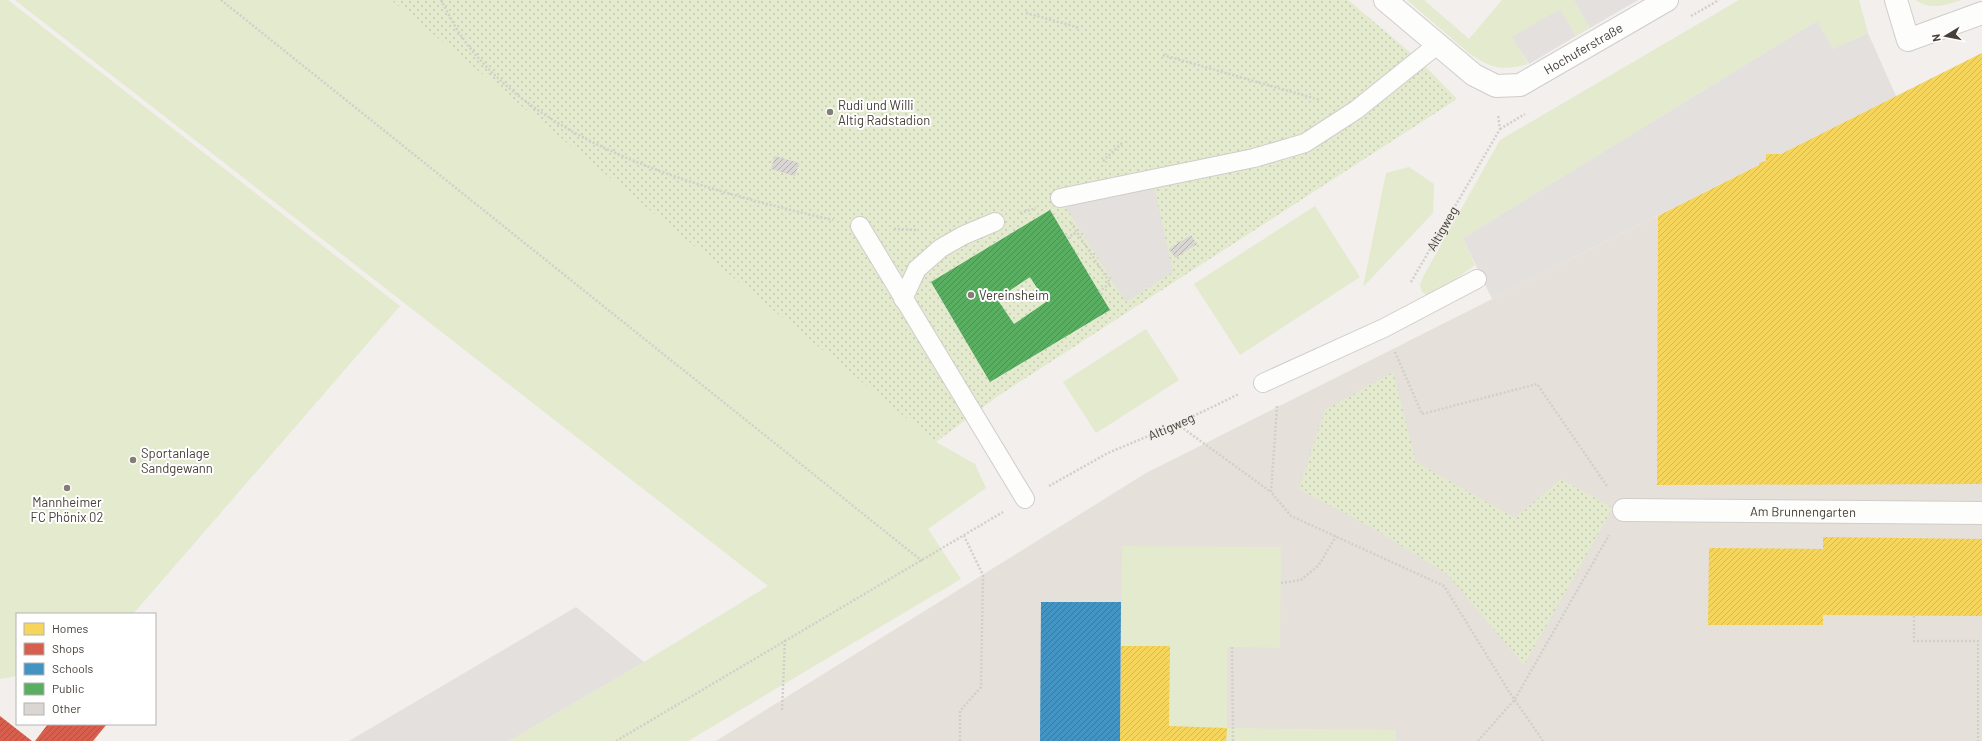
<svg xmlns="http://www.w3.org/2000/svg" width="1982" height="741" viewBox="0 0 1982 741" font-family="Barlow,sans-serif">
<style>
.residential{fill:#e5e0da}
.green{fill:#e3eace}
.park{fill:url(#park-dots)}
.parking{fill:#e4e0dd}
.homes{fill:url(#homes-hatch)}
.shops{fill:url(#shops-hatch)}
.schools{fill:url(#schools-hatch)}
.public{fill:url(#public-hatch);fill-rule:evenodd}
.building{fill:url(#building-hatch)}
.lines{fill:none;stroke-linecap:round;stroke-linejoin:round}
.lane-casing{stroke:#d0cdca;stroke-width:20}
.street-casing{stroke:#d0cdca;stroke-width:24}
.path{stroke:#d2cfcb;stroke-width:2.5;stroke-dasharray:2 2;stroke-linecap:butt}
.lane{stroke:#fdfdfc;stroke-width:18}
.street{stroke:#fdfdfc;stroke-width:22}
.poi-dot{fill:#847d77;stroke:#fff;stroke-width:1.5}
.labels{text-anchor:middle;dominant-baseline:central;stroke-width:4;stroke-linejoin:round;paint-order:stroke}
.street-label{font-size:13px;fill:#484038;stroke:#fff}
.poi-label{font-size:13px;fill:#484038;stroke:#fff;text-anchor:start}
</style>
<defs>
<pattern id="park-dots" width="8" height="8" patternUnits="userSpaceOnUse"><rect width="8" height="8" fill="#e3eace"/><path d="M2 2h.1M6 6h.1" fill="none" stroke="#c4cab2" stroke-width="1.8" stroke-linecap="round"/></pattern>
<pattern id="homes-hatch" width="6" height="6" patternUnits="userSpaceOnUse"><rect width="6" height="6" fill="#f6d55c"/><path d="M-1 1l2-2M0 6l6-6M5 7l2-2" fill="none" stroke="#d4b851"/></pattern>
<pattern id="shops-hatch" width="6" height="6" patternUnits="userSpaceOnUse"><rect width="6" height="6" fill="#d6604d"/><path d="M-1 1l2-2M0 6l6-6M5 7l2-2" fill="none" stroke="#b05141"/></pattern>
<pattern id="schools-hatch" width="6" height="6" patternUnits="userSpaceOnUse"><rect width="6" height="6" fill="#4393c3"/><path d="M-1 1l2-2M0 6l6-6M5 7l2-2" fill="none" stroke="#3a799f"/></pattern>
<pattern id="public-hatch" width="6" height="6" patternUnits="userSpaceOnUse"><rect width="6" height="6" fill="#5aae61"/><path d="M-1 1l2-2M0 6l6-6M5 7l2-2" fill="none" stroke="#4c8f51"/></pattern>
<pattern id="building-hatch" width="6" height="6" patternUnits="userSpaceOnUse"><rect width="6" height="6" fill="#dad6d3"/><path d="M-1 1l2-2M0 6l6-6M5 7l2-2" fill="none" stroke="#b3afac"/></pattern>
</defs>
<rect width="100%" height="100%" fill="#f2efec"/>
<polygon class="residential" points="1982,53 1982,741 716,741 1146,473"/>
<g class="green">
<polygon points="0,0 8,0 400,306 133,614 17,614 17,676 0,679"/>
<polygon points="15,0 405,0 936,442 975,464 986,488 928,529 961,579 688,741 509,741 644,662 768,586"/>
<path d="M1407,0H1424L1469,39L1502,0H1576L1574,1L1590,28L1576,36L1560,10L1513,37L1528,64C1503,71 1492,69 1470,54Z"/>
<polygon points="1739,0 1859,0 1868,33 1833,49 1817,21 1463,238 1475,265 1437,293 1429,296 1422,292 1420,285 1423,277 1500,140"/>
<path d="M1915,0H1961C1944,6 1931,10 1915,0Z"/>
<polygon points="1409,167 1434,184 1433,213 1363,287 1386,173"/>
<polygon points="1315,206 1360,277 1240,355 1194,284"/>
<polygon points="1146,329 1179,380 1096,433 1063,382"/>
<polygon points="1122,546 1281,547 1280,648 1227,647 1227,728 1396,730 1396,741 1226,741 1227,729 1169,726 1170,647 1121,646"/>
</g>
<g class="park">
<polygon points="391,0 1348,0 1419,60 1457,99 998,396 936,442"/>
<polygon points="1393,372 1416,462 1515,518 1561,479 1613,508 1524,665 1448,575 1378,531 1299,489 1325,410"/>
</g>
<g class="parking">
<polygon points="1576,0 1638,0 1590,28 1574,1"/>
<polygon points="1560,9 1576,36 1529,64 1512,37"/>
<polygon points="1817,21 1833,49 1868,33 1896,96 1492,299 1463,238"/>
<polygon points="1153,183 1173,272 1126,302 1062,201"/>
<polygon points="576,607 644,662 509,741 349,741"/>
</g>
<g class="homes">
<polygon points="1982,53 1982,484 1657,485 1658,216 1759,165 1759,163 1766,161 1766,154 1781,154"/>
<polygon points="1823,537 1982,539 1982,616 1823,615 1823,625 1708,625 1709,548 1823,549"/>
<polygon points="1121,646 1170,646 1169,726 1227,728 1226,741 1120,741"/>
</g>
<g class="shops">
<polygon points="0,716 32,741 0,741"/>
<polygon points="48,724 107,724 93,741 35,741"/>
</g>
<polygon class="schools" points="1041,602 1121,602 1120,741 1040,741"/>
<path class="public" d="M1050,210L1110,310L990,382L931,282ZM1030,277L1046,302L1014,324L997,299Z"/>
<g class="building">
<polygon points="775,156 799,163 795,176 771,169"/>
<polygon points="1191,235 1197,244 1175,258 1169,249"/>
</g>
<g class="lines">
<g class="lane-casing">
<g id="lane">
<polyline points="1060,198 1254,158 1305,143 1356,110 1437,45"/>
<polyline points="860,226 1025,499"/>
<polyline points="903,299 917,269 941,248 964,235 995,222"/>
<polyline points="1263,383 1384,328 1477,279"/>
</g>
</g>
<g class="street-casing">
<g id="street">
<path id="s3" d="M1385,0L1474,75L1496,86L1520,85L1667,0"/>
<polyline points="1896,0 1908,40 1982,13"/>
<path id="s4" d="M1624,510L1982,513"/>
</g>
</g>
<g class="path">
<polyline points="221,0 922,561"/>
<path d="M441,0C448,13 455,28 464,40C544,149 708,191 833,220"/>
<polyline points="1026,13 1080,28"/>
<polyline points="1691,16 1719,0"/>
<polyline points="1163,55 1320,100"/>
<polyline points="1500,129 1525,114"/>
<polyline points="1103,161 1122,143"/>
<polyline points="1020,213 1036,208"/>
<polyline points="1071,223 1110,283 1099,292"/>
<polyline points="894,229 919,230"/>
<polyline points="1067,238 1077,232"/>
<path id="s1" d="M1411,282L1500,129L1498,115"/>
<polyline points="1395,352 1422,414 1537,384 1607,486"/>
<polyline points="1277,406 1271,492 1291,516 1444,586 1510,693 1543,741"/>
<polyline points="1177,424 1271,492"/>
<path id="s2" d="M1049,486L1108,453L1177,424L1239,394"/>
<polyline points="1281,583 1301,580 1319,565 1336,536"/>
<polyline points="1914,616 1914,641 1978,641 1978,741"/>
<polyline points="1232,647 1233,741"/>
<polyline points="782,710 785,640"/>
<polyline points="616,741 1003,512"/>
<polyline points="960,741 960,711 981,687 983,575 964,536"/>
<polyline points="1478,741 1515,699 1609,535"/>
</g>
<use href="#lane" class="lane"/>
<use href="#street" class="street"/>
</g>
<g class="poi-dot">
<circle cx="830" cy="112" r="4"/>
<circle cx="971" cy="295" r="4"/>
<circle cx="133" cy="460" r="4"/>
<circle cx="67" cy="488" r="4"/>
</g>
<g class="labels">
<g class="street-label">
<text stroke="none"><textPath href="#s3" startOffset="238">Hochuferstraße</textPath></text>
<text stroke="none"><textPath href="#s1" startOffset="62">Altigweg</textPath></text>
<text stroke="none"><textPath href="#s2" startOffset="136">Altigweg</textPath></text>
<text stroke="none"><textPath href="#s4" startOffset="179">Am Brunnengarten</textPath></text>
</g>
<g class="poi-label">
<text x="838" y="105">Rudi und Willi<tspan x="838" dy="15">Altig Radstadion</tspan></text>
<text x="979" y="295">Vereinsheim</text>
<text x="141" y="453">Sportanlage<tspan x="141" dy="15">Sandgewann</tspan></text>
<text x="67" y="502" text-anchor="middle">Mannheimer<tspan x="67" dy="15">FC Phönix 02</tspan></text>
</g>
</g>
<rect x="16" y="613" width="140" height="112" fill="#ffffff" stroke="#b6b3af"/>
<rect x="24" y="623" width="20" height="12" fill="#f6d55c" stroke="#b6b3af"/>
<text x="52" y="633" font-size="12" fill="#484038">Homes</text>
<rect x="24" y="643" width="20" height="12" fill="#d6604d" stroke="#b6b3af"/>
<text x="52" y="653" font-size="12" fill="#484038">Shops</text>
<rect x="24" y="663" width="20" height="12" fill="#4393c3" stroke="#b6b3af"/>
<text x="52" y="673" font-size="12" fill="#484038">Schools</text>
<rect x="24" y="683" width="20" height="12" fill="#5aae61" stroke="#b6b3af"/>
<text x="52" y="693" font-size="12" fill="#484038">Public</text>
<rect x="24" y="703" width="20" height="12" fill="#dad6d3" stroke="#b6b3af"/>
<text x="52" y="713" font-size="12" fill="#484038">Other</text>
<g transform="translate(1946 36) rotate(260)" stroke="#ffffff" stroke-width="3" paint-order="stroke">
<path d="M0-3L7 15L0 10L-7 15Z" fill="#484038"/>
<text y="-6" font-size="11" font-weight="bold" text-anchor="middle" fill="#484038">N</text>
</g>
</svg>
